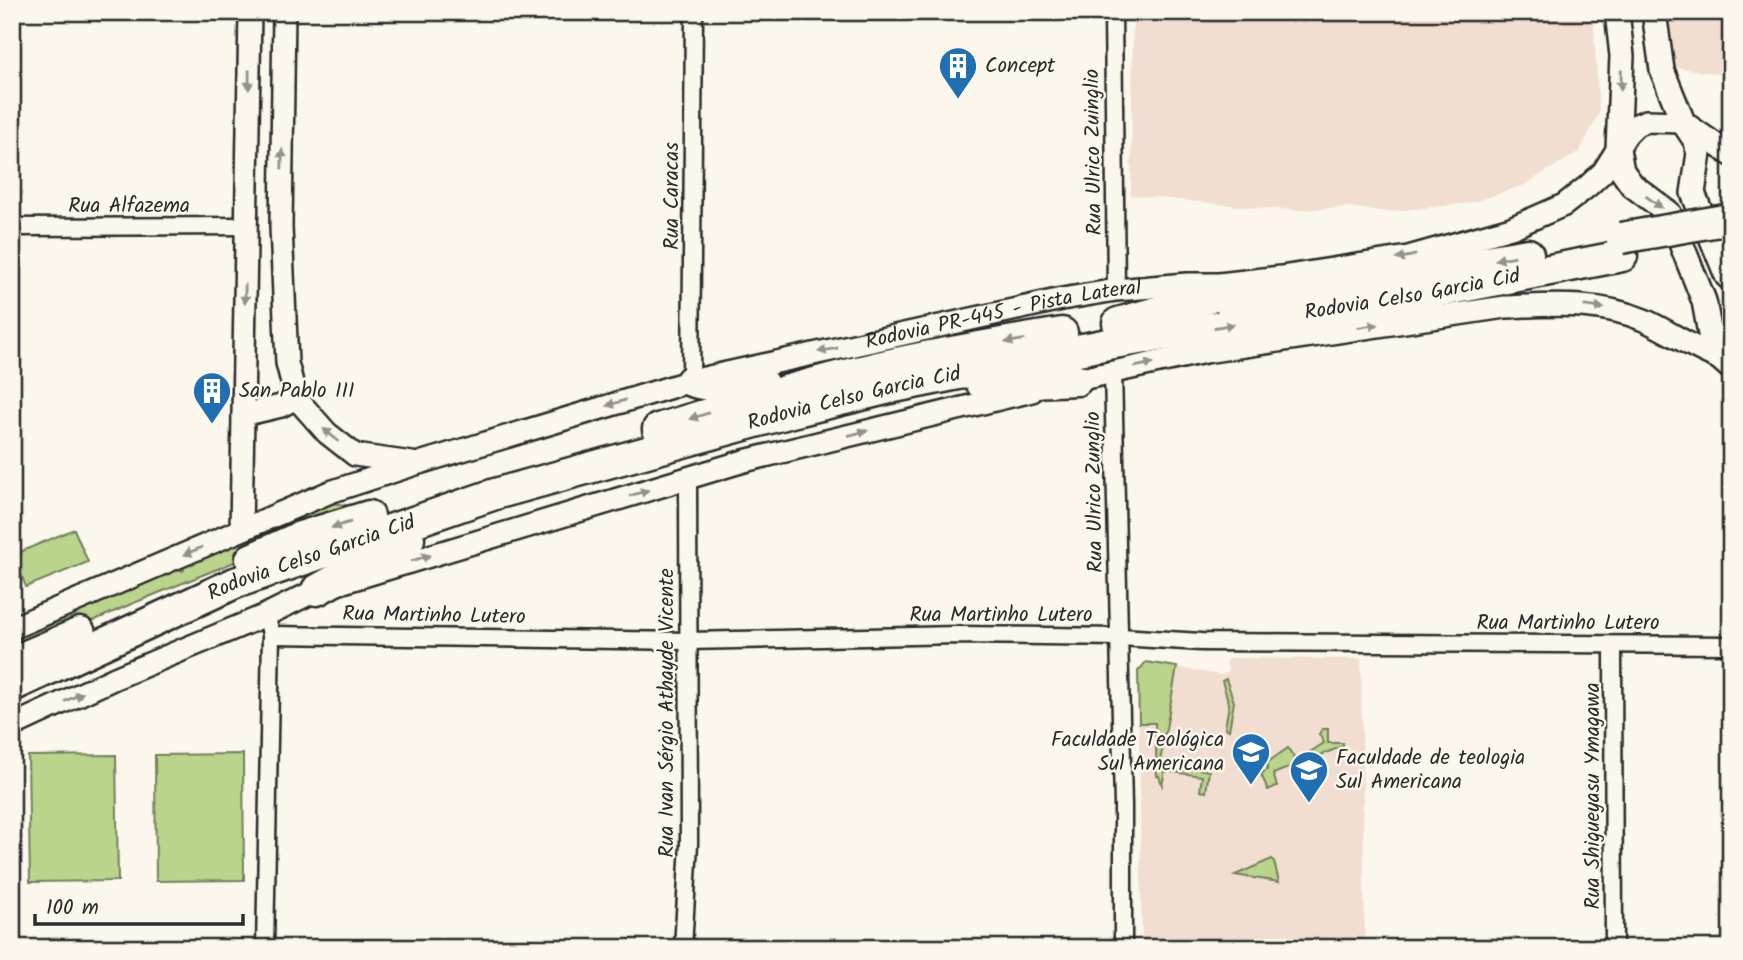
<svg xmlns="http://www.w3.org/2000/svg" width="1743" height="960" viewBox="0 0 1743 960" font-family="Kalam,sans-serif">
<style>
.built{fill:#f1ded1}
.green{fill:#bad48b;stroke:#72805b;stroke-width:2}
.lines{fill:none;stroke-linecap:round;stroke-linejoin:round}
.minor-casing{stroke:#2b2b2b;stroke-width:21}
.tertiary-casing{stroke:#2b2b2b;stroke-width:26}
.secondary-casing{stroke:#2b2b2b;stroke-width:28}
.motorway-casing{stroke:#2b2b2b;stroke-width:35}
.minor{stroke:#fbf7ec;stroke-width:16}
.tertiary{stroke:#fbf7ec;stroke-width:21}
.secondary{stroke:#fbf7ec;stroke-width:23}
.motorway{stroke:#fbf7ec;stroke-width:30}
.motorway-bridge-casing{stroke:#2b2b2b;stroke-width:35;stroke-linecap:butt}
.motorway-bridge{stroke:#fbf7ec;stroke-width:30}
.oneway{fill:#93918c}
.labels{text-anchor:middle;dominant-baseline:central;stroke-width:5;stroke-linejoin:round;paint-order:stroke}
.poi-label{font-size:21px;fill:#2b2b2b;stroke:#fbf7ec;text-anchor:start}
.street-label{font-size:21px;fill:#2b2b2b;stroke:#fbf7ec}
</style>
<rect width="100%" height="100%" fill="#fbf7ec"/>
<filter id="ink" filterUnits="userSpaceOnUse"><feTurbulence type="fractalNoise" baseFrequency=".0143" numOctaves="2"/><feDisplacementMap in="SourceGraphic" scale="14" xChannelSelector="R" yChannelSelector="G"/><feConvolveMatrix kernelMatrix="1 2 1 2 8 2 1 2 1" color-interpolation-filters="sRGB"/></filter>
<g filter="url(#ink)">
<g class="built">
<polygon points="1133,12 1593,12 1599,113 1580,151 1524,185 1471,203 1387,212 1349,207 1299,210 1259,208 1131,195"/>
<polygon points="1662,12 1731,12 1731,76 1673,67"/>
<polygon points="1230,658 1361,659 1365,948 1142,948 1138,671 1146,662 1220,675 1229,672 1226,661"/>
</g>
<g class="green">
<polygon points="332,503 346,505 354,513 129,605 12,657 12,636 179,566 182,571 184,570 182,565"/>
<polygon points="74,529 88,562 26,587 13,555"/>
<polygon points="1146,662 1177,667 1160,762 1209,771 1206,792 1200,791 1202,776 1165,771 1162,785 1159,776 1157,776 1155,723 1139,723 1138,671"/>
<polygon points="1226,679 1234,702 1229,730 1225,728 1229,704 1222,681"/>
<polygon points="1322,729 1328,729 1328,743 1343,743 1343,746 1273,774 1277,786 1268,790 1261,774 1267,770 1268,762 1288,748 1296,761 1324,743 1319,734"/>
<polygon points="1244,736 1258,760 1257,763 1240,760"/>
<polygon points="243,754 244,880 156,881 155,755"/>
<polygon points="116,755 118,881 30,882 28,756"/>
<polygon points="1272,859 1274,862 1279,882 1235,875"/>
</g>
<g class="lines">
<g class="minor-casing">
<g id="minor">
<polyline points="1113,12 1116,290"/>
<polyline points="12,227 246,226"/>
<polyline points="1113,371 1123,806 1123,948"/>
<polyline points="691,381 694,12"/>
<polyline points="271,635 688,641 958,635 1120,637 1201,642 1731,645"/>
<polyline points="1613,645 1614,948"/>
<polyline points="265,948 271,635 269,625"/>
<polyline points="683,948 689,844 688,478"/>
</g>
</g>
<g class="tertiary-casing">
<g id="tertiary">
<polyline points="284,12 281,227 287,363 296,398 327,433 355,455 412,463"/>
<path d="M1063,383L1205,352L1505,307C1552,305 1600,301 1644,320C1671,332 1698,352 1726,361"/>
<polyline points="243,415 281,406 296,398"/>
<polyline points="241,530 250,12"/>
<path id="s1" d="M12,628L330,492L416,464L691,381L1062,299L1116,290L1187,284H1219L1281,277L1408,257L1511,228L1564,205L1588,186L1603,172L1627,134L1636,125L1646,121L1683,122L1731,155"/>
<polyline points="12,726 115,678 266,615 317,590 744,461 1032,391"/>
</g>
</g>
<g class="secondary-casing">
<g id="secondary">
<polyline points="1617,12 1622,56 1618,149 1622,171 1632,185 1669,213 1704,301 1712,345 1722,360 1731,368"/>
<polyline points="1654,12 1662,70 1683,122 1695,140 1699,153 1693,193 1727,276 1731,279"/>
</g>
</g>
<g class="motorway-casing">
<g id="motorway">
<polyline points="1231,304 1528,254"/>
<polyline points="1118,323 1250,286"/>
<path d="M691,381C716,389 736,386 762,383"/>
<polyline points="982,384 1077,380"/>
<path d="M658,429C731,407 804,384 878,367C939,353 1000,343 1062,333"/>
<polyline points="251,559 300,537 369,516"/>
<polyline points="317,590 409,539"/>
<polyline points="12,662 80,633"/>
<path id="s2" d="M12,686L235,583L495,494L788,413L894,387L1108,344L1420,295L1622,256"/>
</g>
</g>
<use href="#minor" class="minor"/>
<use href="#tertiary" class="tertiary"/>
<use href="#secondary" class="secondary"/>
<use href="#motorway" class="motorway"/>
<g class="motorway-bridge-casing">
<polyline id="motorway-bridge" points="1621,238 1731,219"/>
</g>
<use href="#motorway-bridge" class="motorway-bridge"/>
</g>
<defs><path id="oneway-solid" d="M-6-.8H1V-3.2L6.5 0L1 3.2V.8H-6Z" transform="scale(1.75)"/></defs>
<g class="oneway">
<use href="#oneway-solid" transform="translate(249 80) rotate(91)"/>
<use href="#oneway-solid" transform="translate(1621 80) rotate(92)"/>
<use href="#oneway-solid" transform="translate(282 159) rotate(-89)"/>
<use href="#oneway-solid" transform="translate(1654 202) rotate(36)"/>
<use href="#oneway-solid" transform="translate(1406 257) rotate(168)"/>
<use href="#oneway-solid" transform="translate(1505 258) rotate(170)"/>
<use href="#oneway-solid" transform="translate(245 294) rotate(91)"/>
<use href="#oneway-solid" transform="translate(1594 307) rotate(6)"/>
<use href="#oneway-solid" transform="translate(1224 326) rotate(-9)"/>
<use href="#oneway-solid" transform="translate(1368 326) rotate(-9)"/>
<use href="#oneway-solid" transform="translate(1015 341) rotate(171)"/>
<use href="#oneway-solid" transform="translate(828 350) rotate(168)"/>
<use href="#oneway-solid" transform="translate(1144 365) rotate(-12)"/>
<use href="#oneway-solid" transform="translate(616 403) rotate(163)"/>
<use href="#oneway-solid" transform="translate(699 416) rotate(163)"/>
<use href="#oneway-solid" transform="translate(858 433) rotate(-14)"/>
<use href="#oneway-solid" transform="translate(331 435) rotate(-140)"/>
<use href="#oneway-solid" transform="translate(639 493) rotate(-17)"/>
<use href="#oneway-solid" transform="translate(341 525) rotate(163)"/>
<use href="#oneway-solid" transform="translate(193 551) rotate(157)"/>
<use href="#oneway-solid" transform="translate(421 558) rotate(-17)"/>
<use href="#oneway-solid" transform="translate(74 697) rotate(-25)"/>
</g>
</g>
<defs>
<g id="building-pin" transform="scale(2.0125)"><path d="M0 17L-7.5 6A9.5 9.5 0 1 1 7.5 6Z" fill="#1f6fb2" stroke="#fbf7ec"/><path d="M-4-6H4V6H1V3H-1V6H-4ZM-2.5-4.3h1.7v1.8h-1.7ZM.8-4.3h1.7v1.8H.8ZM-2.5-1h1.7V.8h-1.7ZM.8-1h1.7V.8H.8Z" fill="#fff"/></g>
<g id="university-pin" transform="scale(2.0125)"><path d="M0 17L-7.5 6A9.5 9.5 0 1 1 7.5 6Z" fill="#1f6fb2" stroke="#fbf7ec"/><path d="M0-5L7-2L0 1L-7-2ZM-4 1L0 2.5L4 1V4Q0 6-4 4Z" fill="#fff"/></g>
</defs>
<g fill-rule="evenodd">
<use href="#building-pin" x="958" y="66"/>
<use href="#building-pin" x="212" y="391"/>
<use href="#university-pin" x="1251" y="752"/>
<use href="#university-pin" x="1309" y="770"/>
</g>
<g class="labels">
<g class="poi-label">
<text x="985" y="66">Concept</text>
<text x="239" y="391">San Pablo III</text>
<text x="1224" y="740" text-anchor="end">Faculdade Teológica<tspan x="1224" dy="24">Sul Americana</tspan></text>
<text x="1336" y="758">Faculdade de teologia<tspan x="1336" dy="24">Sul Americana</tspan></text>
</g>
<g class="street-label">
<text transform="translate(1094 152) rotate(-91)">Rua Ulrico Zuinglio</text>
<text transform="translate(672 196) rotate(-90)">Rua Caracas</text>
<text x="129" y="206">Rua Alfazema</text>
<text stroke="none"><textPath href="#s2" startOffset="1460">Rodovia Celso Garcia Cid</textPath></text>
<text stroke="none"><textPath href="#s1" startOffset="1043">Rodovia PR-445 - Pista Lateral</textPath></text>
<text stroke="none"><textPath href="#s2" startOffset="892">Rodovia Celso Garcia Cid</textPath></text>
<text transform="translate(1095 492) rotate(-91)">Rua Ulrico Zunglio</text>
<text stroke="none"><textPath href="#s2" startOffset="326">Rodovia Celso Garcia Cid</textPath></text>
<text x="1001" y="615">Rua Martinho Lutero</text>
<text transform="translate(434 616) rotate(1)">Rua Martinho Lutero</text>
<text x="1568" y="623">Rua Martinho Lutero</text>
<text transform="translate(667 713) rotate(-90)">Rua Ivan Sérgio Athayde Vicente</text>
<text transform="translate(1593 796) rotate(-90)">Rua Shigueyasu Ymagawa</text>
</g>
</g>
<rect width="1743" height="960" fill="none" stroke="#fbf7ec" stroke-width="42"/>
<rect x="21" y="21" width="1701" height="918" fill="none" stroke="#2b2b2b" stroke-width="2.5" filter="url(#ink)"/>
<path d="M35 914v10h208v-10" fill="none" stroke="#2b2b2b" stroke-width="3.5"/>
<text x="46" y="914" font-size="21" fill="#2b2b2b" stroke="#fbf7ec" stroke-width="5" paint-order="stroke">100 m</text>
</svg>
